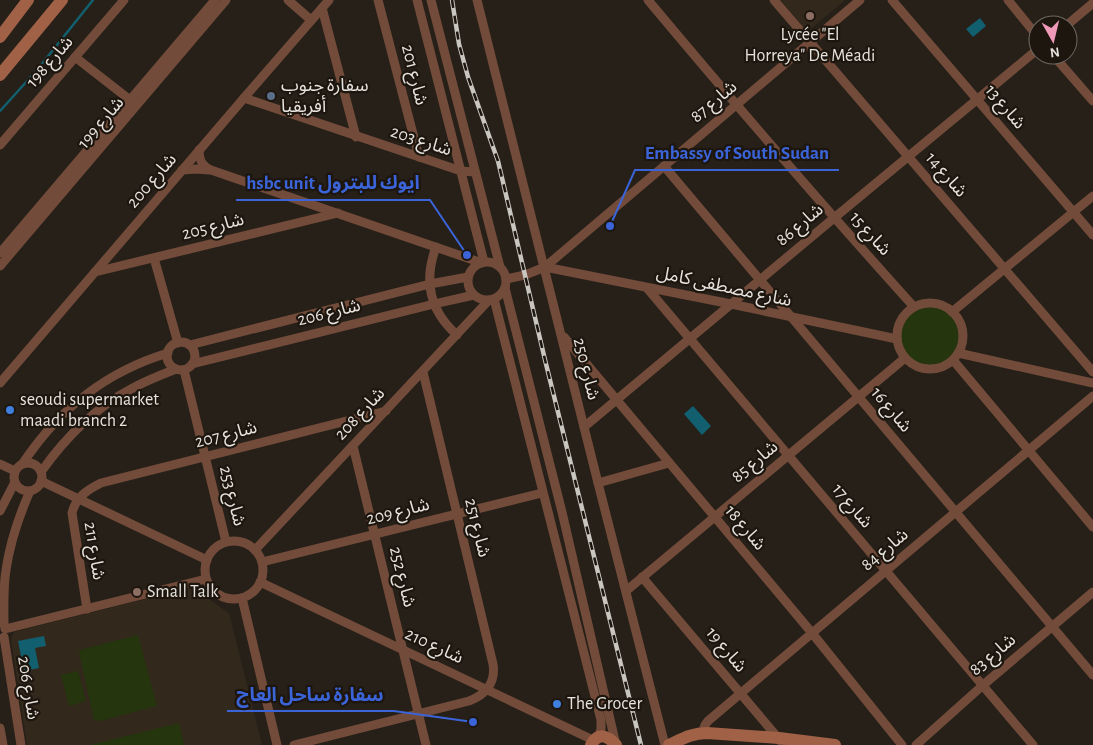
<svg xmlns="http://www.w3.org/2000/svg" width="1093" height="745" viewBox="0 0 1093 745" font-family="'Alegreya Sans','Noto Sans Arabic',sans-serif">
<style>
.built{fill:#33281c}
.green{fill:#25350d}
.water{fill:#125f70}
.lines{fill:none;stroke-linecap:round;stroke-linejoin:round}
.stream{stroke:#125f70;stroke-width:2.5}
.street{stroke:#724b3a;stroke-width:9}
.secondary{stroke:#a06147;stroke-width:12}
.rail-casing{stroke:#c9c5bf;stroke-width:4.5}
.rail{stroke:#1d160f;stroke-width:2.5;stroke-dasharray:8;stroke-linecap:butt}
.education-dot{fill:#8d6e63;stroke:#1d160f;stroke-width:2}
.service-dot{fill:#5c6f8a;stroke:#1d160f;stroke-width:2}
.shop-dot{fill:#3f7fe0;stroke:#1d160f;stroke-width:2}
.labels{text-anchor:middle;dominant-baseline:central;stroke-width:4.5;stroke-linejoin:round;paint-order:stroke}
.poi-label{font-size:18px;fill:#e6e2dc;stroke:#1d160f;text-anchor:start}
.street-label{font-size:18px;fill:#e6e2dc;stroke:#1d160f}
.leader{fill:none;stroke:#3b64d9;stroke-width:2}
.callout-dot{fill:#3b64d9;stroke:#1d160f;stroke-width:2}
.callout-label{font-size:19px;text-anchor:middle;font-weight:bold;fill:#3b64d9;stroke:#1d160f;stroke-width:4.5;stroke-linejoin:round;paint-order:stroke}
</style>
<rect width="100%" height="100%" fill="#262018"/>
<g class="built">
<polygon points="781,0 845,0 807,32"/>
<polygon points="189,588 200,593 229,613 262,745 27,745 11,640 14,632"/>
</g>
<g class="green">
<circle cx="930" cy="337" r="30"/>
<polygon points="138,635 157,706 100,721 94,720 79,652 83,649"/>
<polygon points="78,671 86,701 69,706 61,675"/>
<polygon points="179,723 184,745 90,745"/>
</g>
<g class="water">
<polygon points="980,18 986,26 973,37 966,29"/>
<polygon points="693,406 711,426 702,435 684,414"/>
<polygon points="44,636 46,646 35,648 39,668 24,671 18,641"/>
</g>
<g class="lines">
<polyline class="stream" points="0,111 37,70 93,0"/>
<g class="street">
<polyline points="288,0 311,20"/>
<polyline points="378,0 419,157"/>
<polyline points="417,0 484,262"/>
<polyline points="431,0 500,267"/>
<polyline points="477,0 598,483 665,745"/>
<path d="M648,0C735,104 823,206 914,307"/>
<polyline points="774,0 1093,372"/>
<polyline points="892,0 1093,235"/>
<polyline points="1008,0 1038,37"/>
<polyline points="322,8 356,137"/>
<polyline points="1067,25 1093,3"/>
<polyline points="1053,55 1093,101"/>
<polyline points="75,57 134,103"/>
<polyline points="244,98 461,171 475,172"/>
<polyline points="0,145 124,0"/>
<path d="M199,150C199,160 202,166 211,170L482,263"/>
<polyline points="664,166 1093,675"/>
<polyline points="182,170 197,169 209,170"/>
<path d="M436,247C423,282 430,311 457,335"/>
<polyline points="0,253 215,0"/>
<polyline points="154,258 178,343"/>
<circle cx="487" cy="281" r="19"/>
<polyline points="0,266 226,0"/>
<polyline points="545,267 731,304 897,339"/>
<polyline points="95,272 338,213"/>
<polyline points="506,279 525,275 545,267 860,0"/>
<polyline points="505,288 562,512 616,745"/>
<polyline points="647,288 1033,745"/>
<polyline points="494,299 601,720 601,729 599,736"/>
<circle cx="930" cy="336" r="33"/>
<polyline points="952,312 1093,196"/>
<polyline points="564,337 812,633 902,745"/>
<circle cx="181" cy="356" r="14"/>
<polyline points="190,345 430,284 468,277"/>
<polyline points="958,353 1093,383"/>
<polyline points="953,360 1093,527"/>
<polyline points="192,364 434,304 474,295"/>
<polyline points="184,370 226,542"/>
<polyline points="0,383 244,98 329,0"/>
<polyline points="584,427 834,218 1038,49"/>
<polyline points="353,446 426,745"/>
<path d="M23,463C59,409 105,372 168,353"/>
<circle cx="28" cy="477" r="14"/>
<polyline points="0,464 15,471"/>
<path d="M41,472C65,438 93,409 131,389C145,381 161,375 176,369"/>
<polyline points="41,481 207,560"/>
<polyline points="598,483 669,463"/>
<polyline points="0,511 15,482"/>
<circle cx="234" cy="570" r="29"/>
<polyline points="255,550 489,300"/>
<polyline points="262,562 542,493"/>
<polyline points="642,577 784,745"/>
<polyline points="260,582 593,740"/>
<polyline points="626,591 905,358"/>
<polyline points="242,598 277,745"/>
<path d="M87,609L72,513C76,497 87,490 101,483L386,411"/>
<path d="M4,625C4,607 3,588 6,570C10,542 19,516 30,491"/>
<polyline points="5,629 206,579"/>
<polyline points="4,637 21,745"/>
<polyline points="0,728 3,745"/>
<polyline points="702,733 705,725 708,721 1093,396"/>
<path d="M294,745L469,701C485,695 496,683 493,664L423,372"/>
<polyline points="916,745 982,686 1093,592"/>
</g>
<g class="secondary">
<polyline points="0,37 28,0"/>
<polyline points="0,75 62,0"/>
<path d="M591,745C598,732 607,735 616,745"/>
<path d="M669,745C682,739 692,733 707,733L779,738L835,745"/>
</g>
<g class="rail-casing">
<polyline id="rail" points="452,0 459,44 468,77 498,161 546,364 641,745"/>
</g>
<use href="#rail" class="rail"/>
</g>
<g class="education-dot">
<circle cx="810" cy="16" r="5"/>
<circle cx="137" cy="592" r="5"/>
</g>
<circle class="service-dot" cx="271" cy="96" r="5"/>
<g class="shop-dot">
<circle cx="10" cy="410" r="5"/>
<circle cx="557" cy="704" r="5"/>
</g>
<g class="labels">
<g class="poi-label">
<text x="810" y="35" text-anchor="middle">Lycée "El<tspan x="810" dy="21">Horreya" De Méadi</tspan></text>
<text x="281" y="86">سفارة جنوب<tspan x="281" dy="21">أفريقيا</tspan></text>
<text x="20" y="400">seoudi supermarket<tspan x="20" dy="21">maadi branch 2</tspan></text>
<text x="147" y="592">Small Talk</text>
<text x="567" y="704">The Grocer</text>
</g>
<g class="street-label">
<text transform="translate(50 62) rotate(-49)">شارع 198</text>
<text transform="translate(414 75) rotate(76)">شارع 201</text>
<text transform="translate(714 102) rotate(-40)">شارع 87</text>
<text transform="translate(1005 107) rotate(50)">شارع 13</text>
<text transform="translate(101 123) rotate(-50)">شارع 199</text>
<text transform="translate(421 141) rotate(18)">شارع 203</text>
<text transform="translate(946 175) rotate(49)">شارع 14</text>
<text transform="translate(152 181) rotate(-49)">شارع 200</text>
<text transform="translate(800 225) rotate(-40)">شارع 86</text>
<text transform="translate(213 227) rotate(-14)">شارع 205</text>
<text transform="translate(870 234) rotate(48)">شارع 15</text>
<text transform="translate(724 287) rotate(12)">شارع مصطفى كامل</text>
<text transform="translate(329 313) rotate(-14)">شارع 206</text>
<text transform="translate(586 369) rotate(76)">شارع 250</text>
<text transform="translate(891 410) rotate(50)">شارع 16</text>
<text transform="translate(360 414) rotate(-47)">شارع 208</text>
<text transform="translate(226 435) rotate(-14)">شارع 207</text>
<text transform="translate(755 462) rotate(-40)">شارع 85</text>
<text transform="translate(232 496) rotate(76)">شارع 253</text>
<text transform="translate(852 506) rotate(50)">شارع 17</text>
<text transform="translate(398 512) rotate(-14)">شارع 209</text>
<text transform="translate(477 528) rotate(76)">شارع 251</text>
<text transform="translate(745 528) rotate(50)">شارع 18</text>
<text transform="translate(885 550) rotate(-40)">شارع 84</text>
<text transform="translate(94 551) rotate(81)">شارع 211</text>
<text transform="translate(402 577) rotate(76)">شارع 252</text>
<text transform="translate(434 646) rotate(25)">شارع 210</text>
<text transform="translate(726 650) rotate(50)">شارع 19</text>
<text transform="translate(993 655) rotate(-40)">شارع 83</text>
<text transform="translate(28 688) rotate(81)">شارع 206</text>
</g>
</g>
<path class="leader" d="M610 226L635 170H839M467 255L430 200H236M473 722L394 711H227"/>
<g class="callout-dot">
<circle cx="610" cy="226" r="5"/>
<circle cx="467" cy="255" r="5"/>
<circle cx="473" cy="722" r="5"/>
</g>
<g class="callout-label">
<text x="737" y="159">Embassy of South Sudan</text>
<text x="333" y="189">hsbc unit ايوك للبترول</text>
<text x="310" y="701">سفارة ساحل العاج</text>
</g>
<g transform="translate(1053 40) rotate(172)"><circle r="24" fill="#1d160f" stroke="#6d6861"/>
<path d="M0-4L9 19L0 12L-9 19Z" fill="#ef9ab8"/>
<text y="-8" font-size="14" font-weight="bold" text-anchor="middle" fill="#e6e2dc">N</text>
</g>
</svg>
